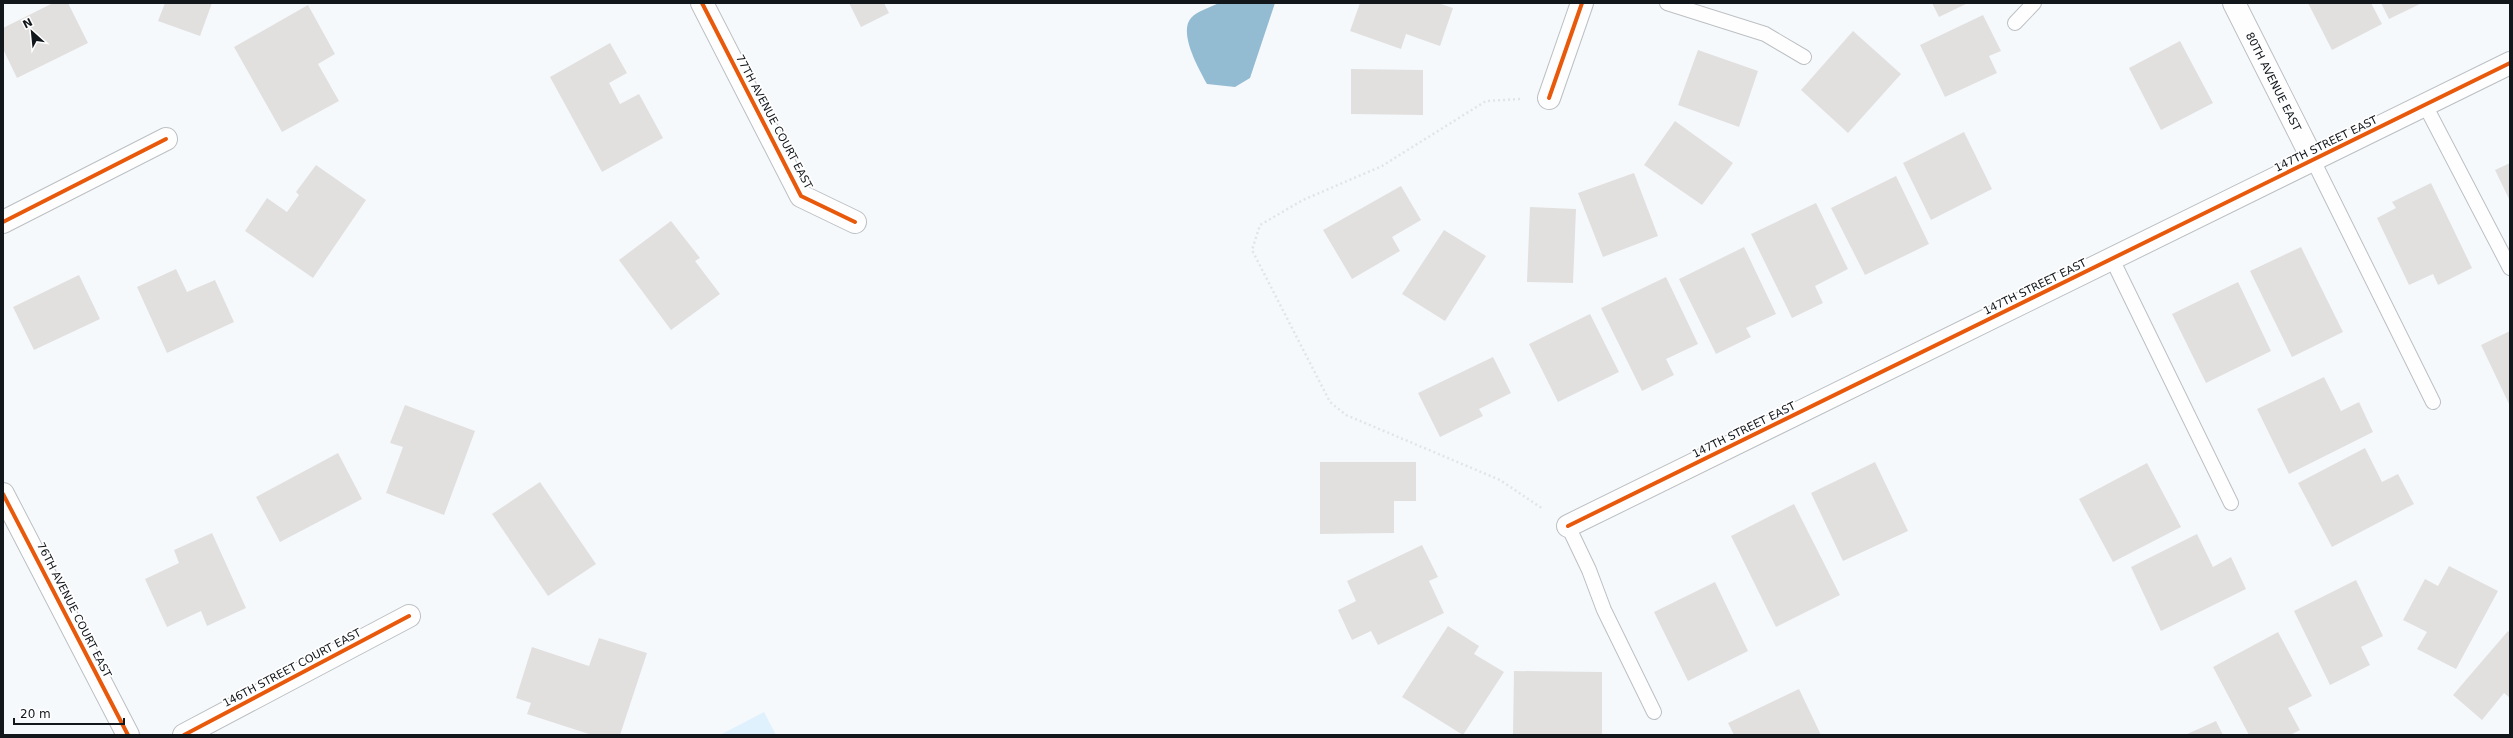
<svg xmlns="http://www.w3.org/2000/svg" width="2513" height="738" viewBox="0 0 2513 738" font-family="'DejaVu Sans',sans-serif">
<style>
.green{fill:#dff1fc}
.water{fill:#93bcd3}
.building{fill:#e1e0df}
.lines{fill:none;stroke-linecap:round;stroke-linejoin:round}
.lane-casing{stroke:#bcc0c3;stroke-width:16}
.street-casing{stroke:#bcc0c3;stroke-width:24}
.path{stroke:#e2e4e5;stroke-width:2.5;stroke-dasharray:2 3;stroke-linecap:butt}
.lane{stroke:#fefeff;stroke-width:14}
.street{stroke:#fefeff;stroke-width:22}
.cycleway-casing{stroke:#fff;stroke-width:6}
.cycleway{stroke:#e8590c;stroke-width:4}
.labels{text-anchor:middle;dominant-baseline:central;stroke-width:3.5;stroke-linejoin:round;paint-order:stroke}
.street-label{font-size:11px;fill:#12171b;stroke:#fff}
</style>
<rect width="100%" height="100%" fill="#f6f9fc"/>
<polygon class="green" points="764,712 776,735 720,735"/>
<path class="water" d="M1219,3H1275L1250,78L1235,87L1207,84C1199,69 1178,33 1191,18C1197,11 1211,7 1219,3Z"/>
<g class="building">
<polygon points="53,3 68,3 88,43 17,78 3,49 3,28"/>
<polygon points="165,3 212,3 200,36 158,21"/>
<polygon points="849,3 884,3 889,13 861,27"/>
<polygon points="1360,3 1438,3 1453,8 1440,46 1406,34 1401,49 1350,31"/>
<polygon points="1932,3 1968,3 1939,17"/>
<polygon points="2308,3 2371,3 2382,24 2332,50"/>
<polygon points="2381,3 2422,3 2389,19"/>
<polygon points="308,5 335,54 318,64 339,101 282,132 234,47"/>
<polygon points="1983,15 2001,51 1989,56 1997,73 1945,97 1920,45"/>
<polygon points="1853,31 1901,74 1848,133 1801,90"/>
<polygon points="2180,41 2213,103 2161,130 2129,68"/>
<polygon points="610,43 627,73 609,83 620,104 639,94 663,138 602,172 550,77"/>
<polygon points="1698,50 1758,71 1739,127 1678,105"/>
<polygon points="1351,69 1423,70 1423,115 1351,114"/>
<polygon points="1675,121 1733,163 1702,205 1644,165"/>
<polygon points="1964,132 1992,189 1931,220 1903,163"/>
<polygon points="2510,163 2510,201 2495,170"/>
<polygon points="316,165 366,200 313,278 245,231 267,198 287,212 299,195 296,192"/>
<polygon points="1634,173 1658,236 1603,257 1578,193"/>
<polygon points="1896,176 1929,244 1865,275 1831,208"/>
<polygon points="2431,183 2472,268 2438,285 2433,274 2409,285 2377,218 2396,208 2392,202"/>
<polygon points="1401,186 1421,220 1392,237 1400,251 1352,279 1323,230"/>
<polygon points="1816,203 1848,269 1815,286 1823,303 1792,318 1751,234"/>
<polygon points="1530,207 1576,209 1573,283 1527,282"/>
<polygon points="671,221 700,258 695,261 720,294 671,330 619,260"/>
<polygon points="1444,230 1486,256 1445,321 1402,294"/>
<polygon points="1744,247 1776,314 1746,328 1751,337 1716,354 1679,279"/>
<polygon points="2301,247 2343,332 2292,357 2250,271"/>
<polygon points="176,269 187,292 215,280 234,322 167,353 137,287"/>
<polygon points="79,275 100,319 34,350 13,307"/>
<polygon points="1666,277 1698,344 1666,359 1674,375 1642,391 1601,308"/>
<polygon points="2238,282 2271,351 2206,383 2172,314"/>
<polygon points="1590,314 1619,372 1558,402 1529,344"/>
<polygon points="2510,331 2510,406 2481,345"/>
<polygon points="1493,357 1511,393 1479,409 1483,416 1440,437 1418,393"/>
<polygon points="2324,377 2341,411 2359,402 2373,432 2289,474 2257,409"/>
<polygon points="405,405 475,431 444,515 386,493 403,447 390,443"/>
<polygon points="2365,448 2382,482 2398,474 2414,504 2332,547 2298,483"/>
<polygon points="338,453 362,499 280,542 256,497"/>
<polygon points="1320,462 1416,462 1416,501 1394,501 1394,533 1320,534"/>
<polygon points="1875,462 1908,531 1843,561 1811,493"/>
<polygon points="2147,463 2181,527 2113,562 2079,499"/>
<polygon points="540,482 596,564 548,596 492,514"/>
<polygon points="1794,504 1840,595 1776,627 1731,536"/>
<polygon points="212,533 246,608 207,626 201,611 167,627 145,579 179,563 174,550"/>
<polygon points="2197,534 2213,567 2231,557 2246,589 2161,631 2131,567"/>
<polygon points="1422,545 1438,577 1429,581 1444,613 1378,645 1371,631 1352,640 1338,610 1356,601 1347,581"/>
<polygon points="2449,566 2498,591 2456,669 2417,649 2427,632 2403,620 2425,579 2438,586"/>
<polygon points="2356,580 2383,636 2361,647 2370,665 2330,685 2294,611"/>
<polygon points="1715,582 1748,651 1688,681 1654,612"/>
<polygon points="1448,626 1479,646 1474,654 1504,672 1463,735 1402,697"/>
<polygon points="2508,631 2510,633 2510,698 2504,693 2482,720 2453,695"/>
<polygon points="2278,632 2312,696 2288,708 2300,730 2290,735 2249,735 2213,667"/>
<polygon points="599,638 647,653 620,735 592,735 527,714 531,703 516,698 532,647 589,666"/>
<polygon points="1514,671 1602,672 1602,735 1513,735"/>
<polygon points="1799,689 1821,735 1734,735 1728,723"/>
<polygon points="2216,721 2223,735 2185,735"/>
</g>
<g class="lines">
<g class="lane-casing">
<g id="lane">
<polyline points="1667,3 1765,34 1804,57"/>
<polyline points="2015,23 2034,3"/>
<polyline points="2425,105 2510,268"/>
<polyline points="2313,160 2433,402"/>
<polyline points="2112,259 2231,503"/>
<polyline points="1568,526 1589,570 1604,610 1654,712"/>
</g>
</g>
<g class="street-casing">
<g id="street">
<polyline points="702,3 801,196 855,222"/>
<path id="s1" d="M2234,3L2313,160"/>
<polyline points="1549,98 1582,3"/>
<polyline points="3,222 166,139"/>
<polyline points="3,494 128,735"/>
<polyline points="1568,526 2510,63"/>
<polyline points="184,735 409,616"/>
</g>
</g>
<polyline class="path" points="1520,99 1486,101 1382,166 1303,200 1260,225 1252,250 1330,402 1346,415 1500,480 1543,509"/>
<use href="#lane" class="lane"/>
<use href="#street" class="street"/>
<g class="cycleway-casing">
<g id="cycleway">
<polyline points="702,3 801,196 855,222"/>
<polyline points="1549,98 1582,3"/>
<polyline points="3,222 166,139"/>
<polyline points="3,494 128,735"/>
<polyline points="1568,526 2510,63"/>
<polyline points="184,735 409,616"/>
</g>
</g>
<use href="#cycleway" class="cycleway"/>
</g>
<g class="labels">
<g class="street-label">
<text stroke="none"><textPath href="#s1" startOffset="88">80TH AVENUE EAST</textPath></text>
<text transform="translate(774 122) rotate(62)">77TH AVENUE COURT EAST</text>
<text transform="translate(2326 144) rotate(-26)">147TH STREET EAST</text>
<text transform="translate(2035 287) rotate(-26)">147TH STREET EAST</text>
<text transform="translate(1744 430) rotate(-26)">147TH STREET EAST</text>
<text transform="translate(74 610) rotate(63)">76TH AVENUE COURT EAST</text>
<text transform="translate(292 668) rotate(-28)">146TH STREET COURT EAST</text>
</g>
</g>
<rect width="2513" height="738" fill="none" stroke="#12171b" stroke-width="8"/>
<g transform="translate(32 32) rotate(333)" stroke="#ffffff" stroke-width="3" paint-order="stroke">
<path d="M0-3L7 15L0 10L-7 15Z" fill="#12171b"/>
<text y="-6" font-size="11" font-weight="bold" text-anchor="middle" fill="#12171b">N</text>
</g>
<path d="M14 718v6h110v-6" fill="none" stroke="#12171b" stroke-width="2"/>
<text x="20" y="718" font-size="12" fill="#12171b" stroke="#ffffff" stroke-width="3" paint-order="stroke">20 m</text>
</svg>
